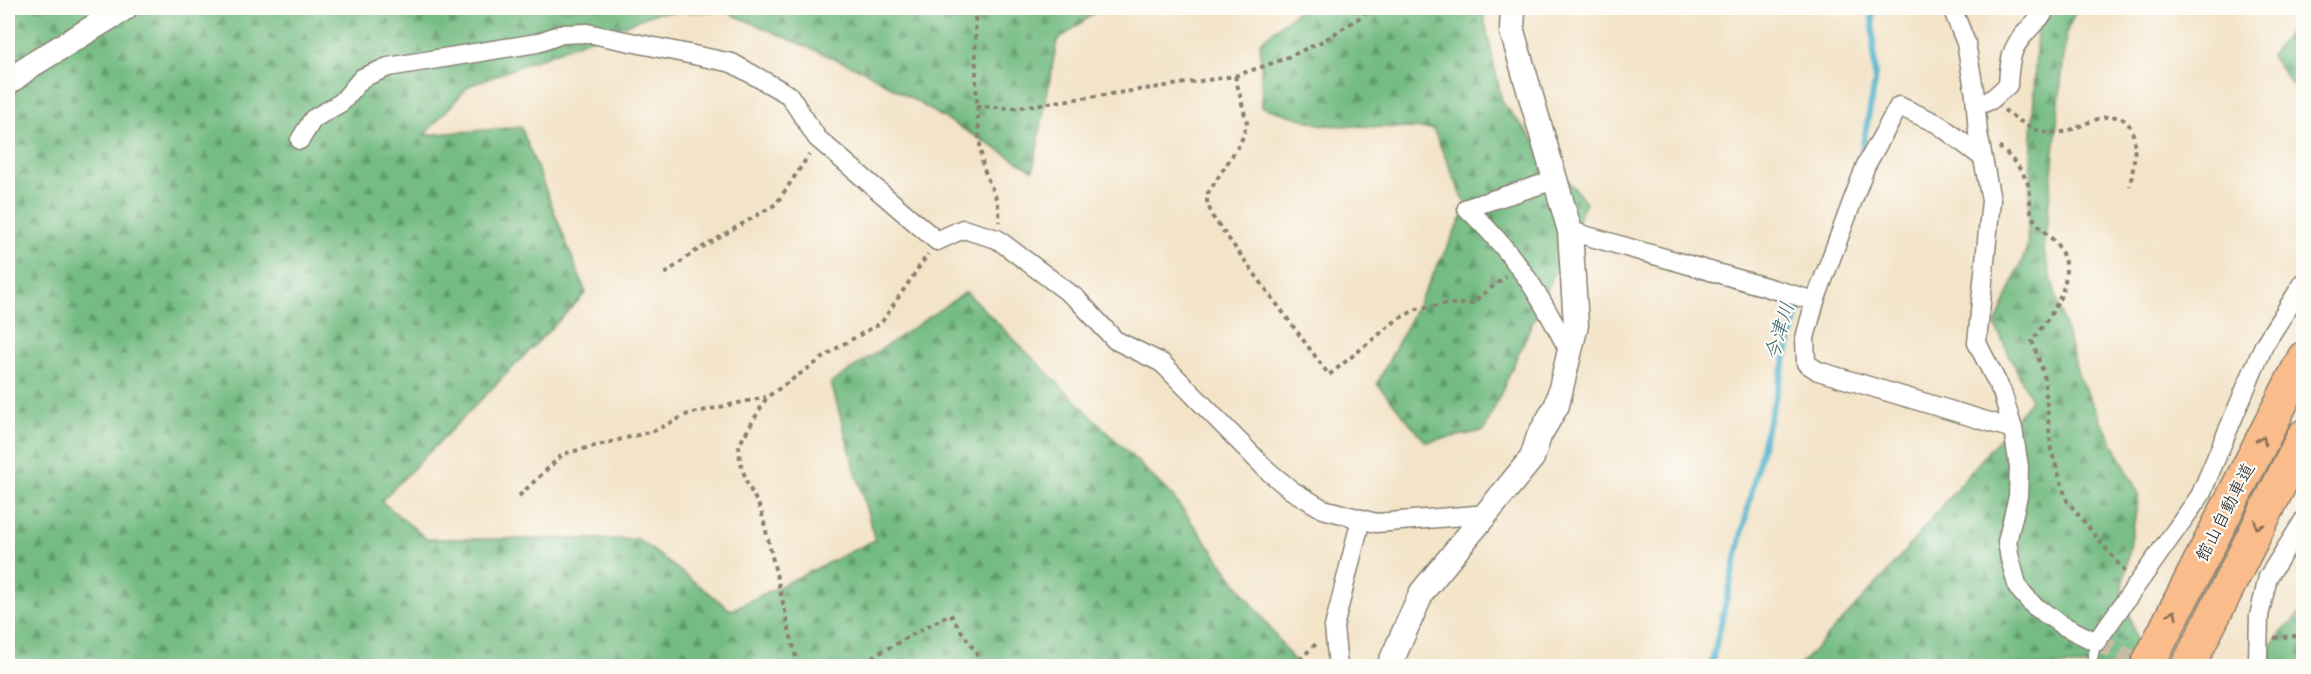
<svg xmlns="http://www.w3.org/2000/svg" width="2311" height="674" viewBox="0 0 2311 674" font-family="'Gochi Hand','Klee One',sans-serif">
<style>
.forest{fill:url(#forest-firs);stroke:#486c50;stroke-width:1.5}
.lines{fill:none;stroke-linecap:round;stroke-linejoin:round}
.stream{stroke:#4db2cc;stroke-width:6}
.minor-tunnel{stroke:#c8bba5;stroke-width:18;stroke-dasharray:18 9;stroke-linecap:butt}
.service-casing{stroke:#888072;stroke-width:12}
.minor-casing{stroke:#888072;stroke-width:21}
.tertiary-casing{stroke:#888072;stroke-width:27}
.motorway-casing{stroke:#888072;stroke-width:36}
.path{stroke:#888072;stroke-width:4;stroke-dasharray:4.5 4.5;stroke-linecap:butt}
.service{stroke:#fff;stroke-width:9}
.minor{stroke:#fff;stroke-width:18}
.tertiary{stroke:#fff;stroke-width:24}
.motorway{stroke:#f9bc8a;stroke-width:33}
.oneway{stroke:#8a6c53}
.labels{text-anchor:middle;stroke-width:4.5;stroke-linejoin:round;paint-order:stroke}
.street-label{font-size:18px;fill:#1c1c1c;stroke:#fdfcf7}
.water-label{font-size:20px;font-style:italic;fill:#32606b;stroke:#fdfcf7}
</style>
<defs>
<pattern id="forest-firs" width="22" height="20" patternUnits="userSpaceOnUse" patternTransform="scale(1.5)"><rect width="22" height="20" fill="#74bc83"/><path d="M5 1l3.5 6h-7zM16 11l3.5 6h-7z" fill="#5e986a"/></pattern>
</defs>
<rect width="100%" height="100%" fill="#fdfcf7"/>
<filter id="ink" filterUnits="userSpaceOnUse"><feTurbulence type="fractalNoise" baseFrequency=".0167" numOctaves="2"/><feDisplacementMap in="SourceGraphic" scale="12" xChannelSelector="R" yChannelSelector="G"/><feConvolveMatrix kernelMatrix="1 2 1 2 8 2 1 2 1" color-interpolation-filters="sRGB"/></filter>
<filter id="wash" filterUnits="userSpaceOnUse"><feTurbulence type="fractalNoise" baseFrequency=".008" numOctaves="4" result="noise"/><feDisplacementMap in="SourceGraphic" scale="24" xChannelSelector="R" yChannelSelector="G"/><feGaussianBlur stdDeviation="1.35" result="paint"/><feColorMatrix in="noise" values="0 0 0 0 0 0 0 0 0 0 0 0 0 0 0 0 0 1.4 0 .05"/><feComposite in="paint" operator="in"/></filter>
<g filter="url(#wash)">
<rect width="100%" height="100%" fill="#f3e3c7"/>
<g class="forest">
<polygon points="8,8 1101,8 1057,41 1033,170 866,72 724,11 656,13 469,86 424,135 521,127 586,293 381,501 427,539 638,539 731,610 875,540 831,383 966,292 1173,497 1298,666 8,666"/>
<polygon points="1301,8 1482,8 1502,102 1586,202 1484,431 1426,442 1377,384 1467,208 1433,129 1323,125 1262,107 1260,42"/>
<polygon points="2033,8 2077,8 2066,34 2044,252 2079,378 2139,494 2122,593 2145,666 1799,666 1883,577 2031,400 1995,325 2027,249 2037,28"/>
<polygon points="2303,13 2304,98 2302,98 2271,56"/>
<polygon points="2303,610 2303,666 2251,666"/>
</g>
<g class="lines">
<g class="stream">
<polyline points="1859,164 1875,83 1872,8"/>
<polyline points="1711,666 1764,439 1797,316 1805,301"/>
</g>
</g>
</g>
<g filter="url(#ink)">
<g class="lines">
<polyline class="minor-tunnel" points="2096,642 2148,666"/>
<g class="service-casing">
<polyline id="service" points="2091,666 2096,642"/>
</g>
<g class="minor-casing">
<g id="minor">
<polyline points="1952,8 1966,43 1975,95 1978,133 1991,200 1977,343 2002,392 2013,429 2019,467 2018,496 2007,542 2010,559 2018,588 2033,605 2062,625 2096,642 2200,496 2264,345 2304,282"/>
<path d="M1976,106l15,-6 17,-15c2,-41 8,-42 35,-71"/>
<polyline points="300,140 313,119 342,102 362,78 388,67 537,43 562,34 587,33 732,63 789,95 817,138 937,241 963,229 997,239 1077,299 1115,340 1162,363 1267,470 1291,490 1323,509 1376,523 1488,514"/>
<polyline points="1982,157 1938,124 1899,106 1866,165 1815,301 1805,338 1806,363 1818,371 2013,429"/>
<path d="M1555,180l-88,28c50,49 71,83 103,145"/>
<polyline points="1570,231 1815,301"/>
<polyline points="1338,666 1334,627 1361,519"/>
<polyline points="2255,666 2258,659 2259,616 2268,577 2304,520"/>
</g>
</g>
<g class="tertiary-casing">
<g id="tertiary">
<polyline points="8,83 30,66 125,8"/>
<polyline points="1389,666 1422,592 1532,458 1539,436 1557,405 1576,325 1570,231 1512,31 1513,8"/>
</g>
</g>
<g class="motorway-casing">
<g id="motorway">
<polyline points="2147,666 2304,358"/>
<polyline points="2188,666 2304,436"/>
</g>
</g>
<g class="path">
<path d="M975,8c1,51 0,101 7,152 3,22 20,38 17,62"/>
<polyline points="1235,76 1247,123 1241,142 1208,193 1207,201 1212,216 1329,375 1398,319 1417,309 1444,304 1471,304 1506,276"/>
<polyline points="976,106 1014,108 1235,76 1284,59 1325,40 1362,16 1369,8"/>
<path d="M2004,110c14,10 35,26 54,23 16,-2 31,-13 48,-16 39,-6 28,47 24,69"/>
<path d="M1999,147c12,10 25,24 30,40 2,9 0,19 3,28 5,13 19,20 26,31 22,35 -7,68 -26,95l12,33 7,76 16,51 59,72"/>
<polyline points="665,274 691,254 776,204 809,155"/>
<polyline points="519,496 563,454 654,431 688,414 766,397"/>
<polyline points="2274,638 2304,635"/>
<polyline points="798,666 761,510 747,483 740,461 739,445 767,397 840,346 881,323 928,254"/>
<polyline points="856,666 950,614 985,666"/>
<polyline points="1293,666 1318,642"/>
</g>
<use href="#service" class="service"/>
<use href="#minor" class="minor"/>
<use href="#tertiary" class="tertiary"/>
<use href="#motorway" class="motorway"/>
</g>
<defs><path id="oneway-chevron" d="M-2-3.5L2.5 0L-2 3.5" fill="none" stroke-width="1.6" stroke-linecap="round" stroke-linejoin="round" transform="scale(1.5)"/></defs>
<g class="oneway">
<use href="#oneway-chevron" transform="translate(2262 440) rotate(-63)"/>
<use href="#oneway-chevron" transform="translate(2258 525) rotate(117)"/>
<use href="#oneway-chevron" transform="translate(2173 614) rotate(-63)"/>
</g>
</g>
<g class="labels">
<g class="street-label">
<text transform="translate(2225 512) rotate(-63)" y="6">館山自動車道</text>
</g>
<g class="water-label">
<text transform="translate(1779 331) rotate(-73)" y="7">今津川</text>
</g>
</g>
<rect width="2311" height="674" fill="none" stroke="#fdfcf7" stroke-width="30"/>
</svg>
